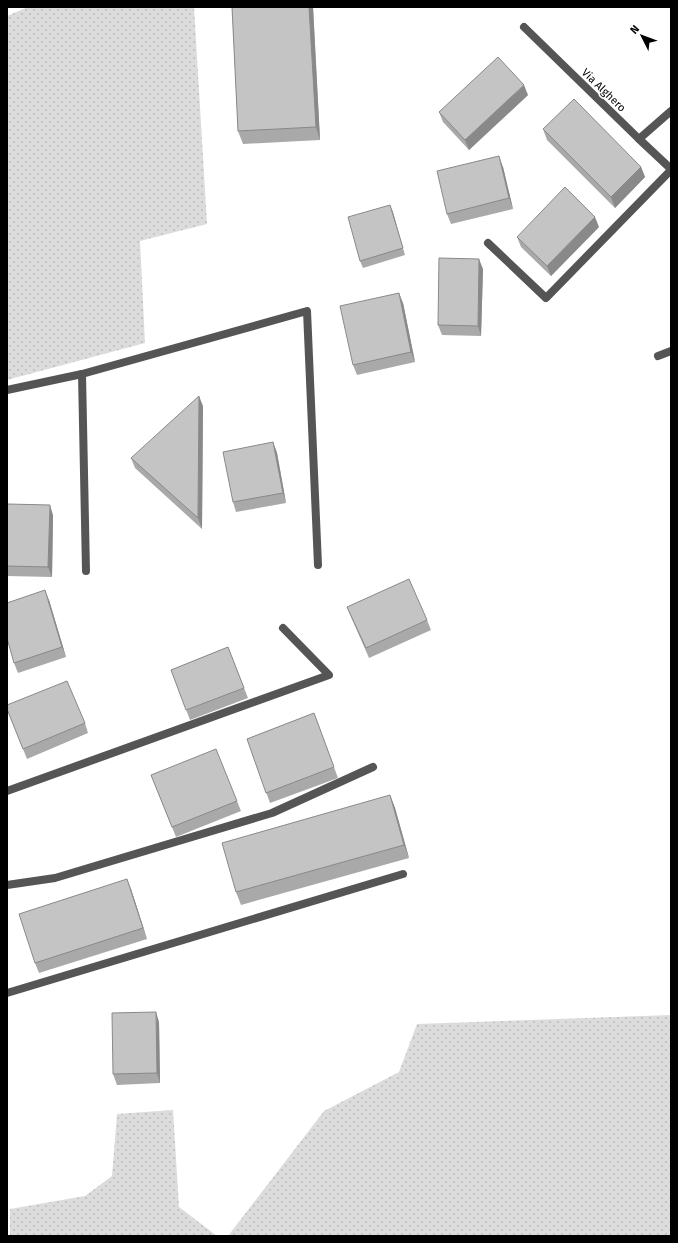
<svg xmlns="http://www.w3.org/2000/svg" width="678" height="1243" viewBox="0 0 678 1243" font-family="'Fira Sans',sans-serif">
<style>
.grass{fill:url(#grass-dots)}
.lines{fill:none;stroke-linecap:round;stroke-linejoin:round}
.lane{stroke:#555;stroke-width:8}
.street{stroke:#555;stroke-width:8}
.wall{fill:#a9a9a9}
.shaded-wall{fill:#898989}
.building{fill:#c4c4c4;stroke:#898989}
.labels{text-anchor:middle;stroke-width:3.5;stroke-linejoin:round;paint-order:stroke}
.street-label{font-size:11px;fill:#000;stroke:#fff}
</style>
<defs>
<pattern id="grass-dots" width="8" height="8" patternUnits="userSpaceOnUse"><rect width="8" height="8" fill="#dcdcdc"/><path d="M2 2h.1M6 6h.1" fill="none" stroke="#bbb" stroke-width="1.8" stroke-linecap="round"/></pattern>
</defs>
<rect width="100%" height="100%" fill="#fff"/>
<g class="grass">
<polygon points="28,7 194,7 207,224 140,241 145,343 7,380 7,16"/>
<polygon points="671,1015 671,1236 228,1236 324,1111 399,1072 417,1024"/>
<polygon points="173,1110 179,1207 217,1236 10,1236 10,1209 85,1196 112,1176 117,1114"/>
</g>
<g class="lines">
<g class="lane">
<polyline points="658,356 671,351"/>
<polyline points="7,791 329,675 283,628"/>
<polyline points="7,885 55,878 272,813 373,767"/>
</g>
<g class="street">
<polyline points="524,27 639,139 671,111"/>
<polyline points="639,139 671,169"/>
<polyline points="488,243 546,298 671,170"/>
<polyline points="82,374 86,571"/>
<polyline points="7,390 82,374 307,311 318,565"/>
<polyline points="7,993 403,874"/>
</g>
</g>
<g class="wall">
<polygon points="232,7 313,7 320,140 243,144 238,131"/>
<polygon points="528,95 469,150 443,122 439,112"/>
<polygon points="543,129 641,167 645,177 615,208 547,140"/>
<polygon points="503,167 513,209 451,224 447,214"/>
<polygon points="390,205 405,255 363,268 360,261"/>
<polygon points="599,227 551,276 521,247 517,237"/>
<polygon points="483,269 481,336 442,335 438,325"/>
<polygon points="403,303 415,362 357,375 353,365"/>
<polygon points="203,406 202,529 135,468 131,458"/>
<polygon points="273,442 277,453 286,503 236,512 233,502"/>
<polygon points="7,504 53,515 52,577 7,576"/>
<polygon points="49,600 66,657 18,673 14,663"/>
<polygon points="347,607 427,620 431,630 369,658 351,617"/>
<polygon points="228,647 248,698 190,720 171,670"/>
<polygon points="7,709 85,723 88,733 27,759"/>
<polygon points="314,713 338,778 270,803 247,739"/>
<polygon points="151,775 237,801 241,811 176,837"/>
<polygon points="390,795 395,808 409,858 241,905 236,892"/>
<polygon points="131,889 147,939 39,973 35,963"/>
<polygon points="159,1022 160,1083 117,1085 113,1074"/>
</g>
<g class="shaded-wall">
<polygon points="309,7 313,7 320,140 316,127"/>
<polygon points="524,85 528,95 469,150 465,140"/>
<polygon points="499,156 503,167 513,209 509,198"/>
<polygon points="641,167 645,177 615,208 611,197"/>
<polygon points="390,205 393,212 405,255 403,248"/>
<polygon points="595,217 599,227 551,276 547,266"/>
<polygon points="479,259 483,269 481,336 478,326"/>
<polygon points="399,293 403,303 415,362 411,352"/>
<polygon points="199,396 203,406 202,529 198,518"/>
<polygon points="273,442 277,453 286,503 283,493"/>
<polygon points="50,505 53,515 52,577 48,567"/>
<polygon points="45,590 49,600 66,657 62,647"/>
<polygon points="390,795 395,808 409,858 404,845"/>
<polygon points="127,879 131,889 147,939 143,928"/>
<polygon points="156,1012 159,1022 160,1083 157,1073"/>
</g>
<g class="building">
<polygon points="232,7 309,7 316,127 238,131"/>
<polygon points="498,57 524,85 465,140 439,112"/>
<polygon points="574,99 641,167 611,197 543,129"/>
<polygon points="499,156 509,198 447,214 437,171"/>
<polygon points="565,187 595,217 547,266 517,237"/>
<polygon points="390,205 403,248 360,261 348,217"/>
<polygon points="439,258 479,259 478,326 438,325"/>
<polygon points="399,293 411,352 353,365 340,306"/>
<polygon points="199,396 198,518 131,458"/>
<polygon points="273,442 283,493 233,502 223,452"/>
<polygon points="7,504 50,505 48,567 7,566"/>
<polygon points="409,579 427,620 366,648 347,607"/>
<polygon points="45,590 62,647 14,663 7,638 7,603"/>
<polygon points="228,647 244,688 186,710 171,670"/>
<polygon points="67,681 85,723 23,749 7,709 7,705"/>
<polygon points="314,713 334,767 266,793 247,739"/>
<polygon points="216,749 237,801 172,827 151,775"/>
<polygon points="390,795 404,845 236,892 222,843"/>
<polygon points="127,879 143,928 35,963 19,914"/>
<polygon points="156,1012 157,1073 113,1074 112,1013"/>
</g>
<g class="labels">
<g class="street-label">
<text transform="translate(604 90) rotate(44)" y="4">Via Alghero</text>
</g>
</g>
<rect width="678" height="1243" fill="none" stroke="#000000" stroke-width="16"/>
<g transform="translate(642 36) rotate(312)" stroke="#ffffff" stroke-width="3" paint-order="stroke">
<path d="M0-3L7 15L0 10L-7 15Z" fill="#000000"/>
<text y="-6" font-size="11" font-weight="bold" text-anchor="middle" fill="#000000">N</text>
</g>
</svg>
